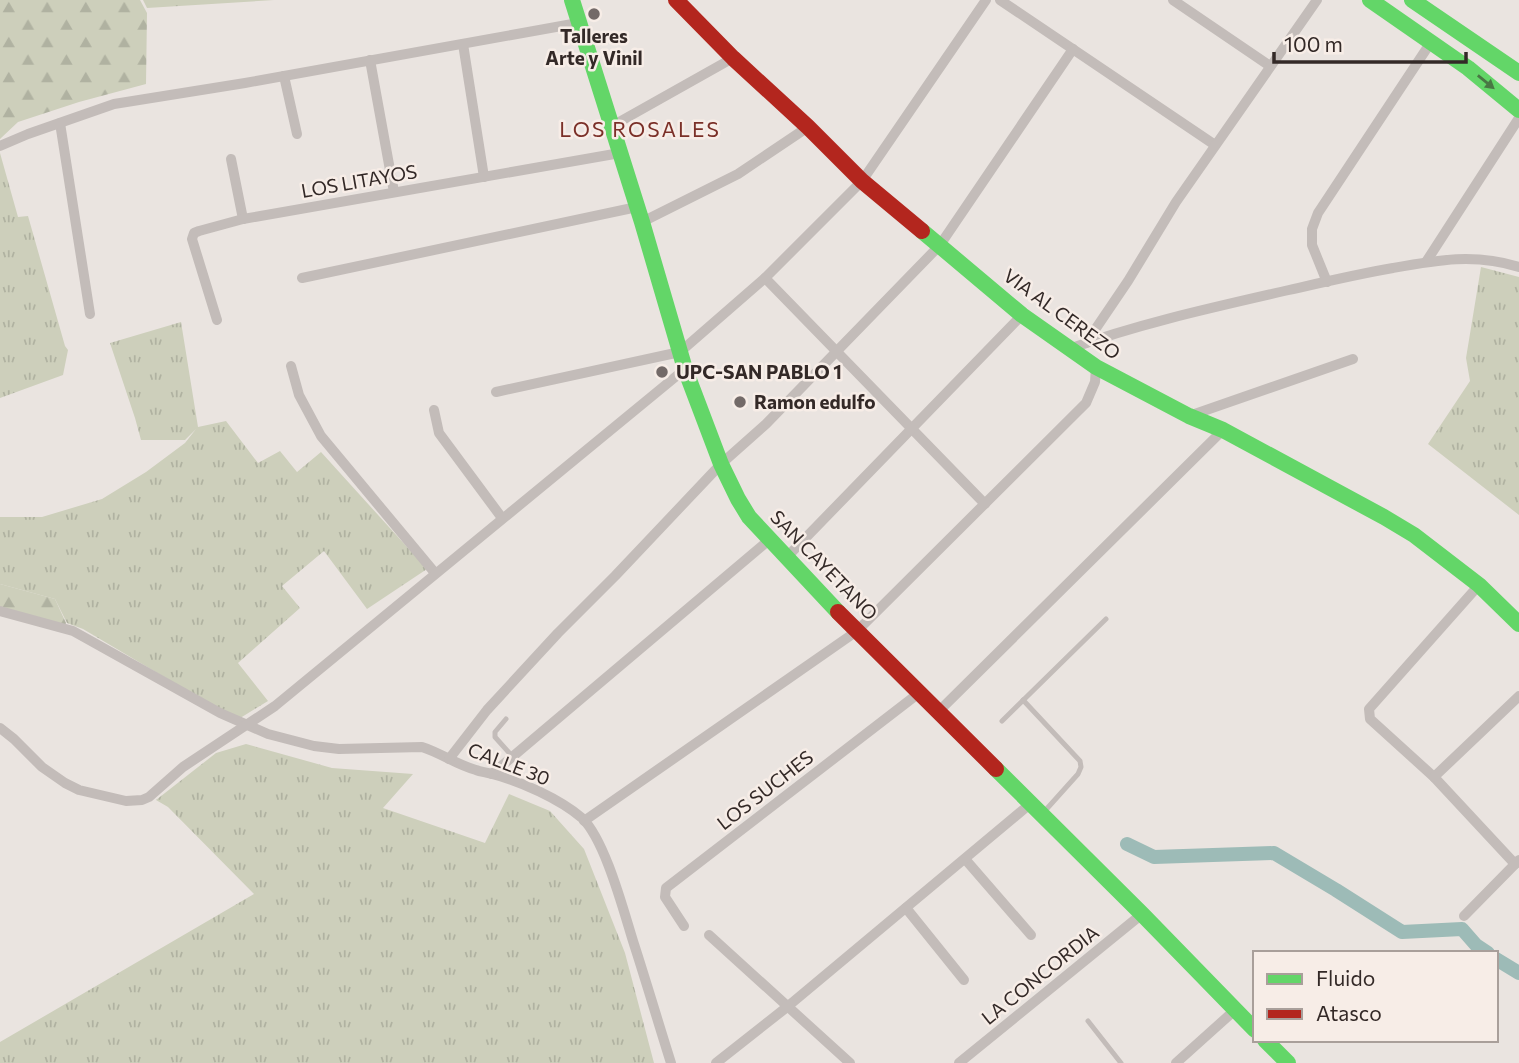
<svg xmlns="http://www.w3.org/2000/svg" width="1519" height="1063" viewBox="0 0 1519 1063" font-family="Commissioner,sans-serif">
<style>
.grass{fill:url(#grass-tufts)}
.forest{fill:url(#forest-firs)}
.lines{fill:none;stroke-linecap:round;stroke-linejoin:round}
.canal{stroke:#9dbbb7;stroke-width:14}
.lane{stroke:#c3bcb9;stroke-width:5}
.street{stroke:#c3bcb9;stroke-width:10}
.fast{stroke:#63d668;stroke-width:16}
.jam{stroke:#b3261e;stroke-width:16}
.oneway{fill:#497744}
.poi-dot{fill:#736a68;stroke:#f7ede7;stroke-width:2.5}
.labels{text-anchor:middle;stroke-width:5;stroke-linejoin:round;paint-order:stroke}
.poi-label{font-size:19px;font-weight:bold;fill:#332927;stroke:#f7ede7;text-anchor:start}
.street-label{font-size:19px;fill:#332927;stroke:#f7ede7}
.neighbourhood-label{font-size:21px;letter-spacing:2px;fill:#7b3028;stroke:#f7ede7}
</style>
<defs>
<pattern id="grass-tufts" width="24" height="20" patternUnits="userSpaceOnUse" patternTransform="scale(1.75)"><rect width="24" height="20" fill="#cdcfbb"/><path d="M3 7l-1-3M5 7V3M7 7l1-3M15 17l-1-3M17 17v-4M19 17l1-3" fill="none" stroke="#b0b2a1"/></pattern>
<pattern id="forest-firs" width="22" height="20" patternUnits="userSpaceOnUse" patternTransform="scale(1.75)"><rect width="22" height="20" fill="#cdcfbb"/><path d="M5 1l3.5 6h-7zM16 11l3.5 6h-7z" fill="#b0b2a1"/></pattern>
</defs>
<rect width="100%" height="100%" fill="#eae4e0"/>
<g class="grass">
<polygon points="143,0 274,0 147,8"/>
<polygon points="0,153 18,217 28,216 65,346 68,350 63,375 0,398"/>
<polygon points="1481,267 1519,277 1519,515 1428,444 1470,381 1466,358"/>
<polygon points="181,322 198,427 226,421 258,463 280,451 297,472 321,452 427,569 367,609 324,551 282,586 300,608 238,663 268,701 237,720 83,629 67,623 55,599 0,584 0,517 42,517 102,499 146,472 185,443 196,429 185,440 141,440 135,418 110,343"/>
<polygon points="246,744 332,768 413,774 383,808 485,843 509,794 550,811 584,849 625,953 654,1063 0,1063 0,1042 254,894 168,807 156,800 216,753"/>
</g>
<g class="forest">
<polygon points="0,0 140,0 147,13 146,84 79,102 18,122 0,139"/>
<polygon points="0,584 55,599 66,623 63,629 0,613"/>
</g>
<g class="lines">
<g class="canal">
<polyline points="1127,844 1154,857 1274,853 1336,890 1402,932 1462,929 1476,945 1488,953"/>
<polyline points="1496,959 1519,973"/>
</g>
<g class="lane">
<polyline points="1023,700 1080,761 1081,767 1078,774 1043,813"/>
<polyline points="506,719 495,732 495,737 512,756"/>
<polyline points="1002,721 1106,619"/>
<polyline points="1088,1021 1121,1063"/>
</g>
<g class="street">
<polyline points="1000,0 1215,145"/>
<polyline points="1173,0 1270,66"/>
<polyline points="463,44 484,177"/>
<polyline points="370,60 394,192"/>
<polyline points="284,76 297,134"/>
<polyline points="60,123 90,314"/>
<polyline points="612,126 733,58"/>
<polyline points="0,146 28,134 114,104 245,83 578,23"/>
<polyline points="231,159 243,219"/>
<polyline points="642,222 738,174 808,127"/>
<polyline points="1426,262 1519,118"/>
<polyline points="302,278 637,207"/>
<polyline points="765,278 985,504"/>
<polyline points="1327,282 1312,245 1312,229 1318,213 1431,42"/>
<polyline points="217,320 192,239 194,233 199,231 243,219 620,153"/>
<polyline points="1086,343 1128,281 1176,202 1317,0"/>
<path d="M1069,349c72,-26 146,-42 220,-59 35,-8 69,-16 104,-22 44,-8 82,-15 126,-1"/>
<polyline points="291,366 299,395 321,436 435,573"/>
<polyline points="496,392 680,352 765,278 862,181 986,0"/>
<polyline points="434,410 439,433 502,518"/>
<polyline points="1189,416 1353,359"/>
<polyline points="786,558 1022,315"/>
<polyline points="1479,585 1369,709 1370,719 1434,777 1515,864"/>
<path d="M0,611l73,20 147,82 48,21 46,12 25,3 83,-2c19,6 35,18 54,23 5,2 10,2 16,4 28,7 68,25 90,44 23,22 41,91 51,123 13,40 25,81 38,122"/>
<polyline points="938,712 1223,430"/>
<polyline points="0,728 14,739 42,767 65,783 79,790 126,801 142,800 149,797 183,767 275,706 685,369"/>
<polyline points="449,759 487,710 558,633 615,576 721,464 766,424 940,245 1073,49"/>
<polyline points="492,774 769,540"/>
<polyline points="1434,777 1519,696"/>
<polyline points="584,821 857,631 1086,403 1095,382 1096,367"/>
<polyline points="965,859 1031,935"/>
<polyline points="906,908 964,980"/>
<polyline points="1464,916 1519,860"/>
<polyline points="684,926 665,897 666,888 919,693"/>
<polyline points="709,935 850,1063"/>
<polyline points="716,1063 787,1007 1030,804"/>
<polyline points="959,1063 1142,914"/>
<polyline points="1176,1063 1235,1010"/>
</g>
<g class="fast">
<polyline points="572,0 642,222 685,369 721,464 738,499 749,517 838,612"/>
<polyline points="1370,0 1468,68 1519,110"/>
<polyline points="1412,0 1519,73"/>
<polyline points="922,231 1022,315 1096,367 1189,416 1223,430 1384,517 1414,535 1479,585 1519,624"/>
<polyline points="996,769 1142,914 1255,1030"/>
<polyline points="1265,1040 1288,1063"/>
</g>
<g class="jam">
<polyline points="676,0 733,58 808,127 862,181 922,231"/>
<polyline points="838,612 996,769"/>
</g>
</g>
<defs><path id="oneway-solid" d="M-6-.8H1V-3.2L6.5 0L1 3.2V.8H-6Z" transform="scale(1.75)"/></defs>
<use class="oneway" href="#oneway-solid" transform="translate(1486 82) rotate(39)"/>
<g class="poi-dot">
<circle cx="594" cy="14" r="7"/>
<circle cx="662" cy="372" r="7"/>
<circle cx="740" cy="402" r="7"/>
</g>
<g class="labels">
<g class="poi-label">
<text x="594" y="43" text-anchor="middle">Talleres<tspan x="594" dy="22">Arte y Vinil</tspan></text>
<text x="676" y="379">UPC-SAN PABLO 1</text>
<text x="754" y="409">Ramon edulfo</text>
</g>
<g class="street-label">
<text transform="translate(359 181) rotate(-10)" y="7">LOS LITAYOS</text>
<text transform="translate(1062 314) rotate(36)" y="7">VIA AL CEREZO</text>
<text transform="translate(824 565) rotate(46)" y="7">SAN CAYETANO</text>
<text transform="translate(509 764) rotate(21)" y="7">CALLE 30</text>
<text transform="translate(765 790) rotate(-38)" y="7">LOS SUCHES</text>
<text transform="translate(1040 975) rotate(-39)" y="7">LA CONCORDIA</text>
</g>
<g class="neighbourhood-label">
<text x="640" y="137">LOS ROSALES</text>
</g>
</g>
<rect x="1253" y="951" width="245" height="91" fill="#f7ede7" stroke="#a99f9a" stroke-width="2"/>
<rect x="1267" y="974" width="35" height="10" fill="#63d668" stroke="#a99f9a" stroke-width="2"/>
<text x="1316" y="986" font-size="21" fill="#332927">Fluido</text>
<rect x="1267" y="1009" width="35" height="10" fill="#b3261e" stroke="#a99f9a" stroke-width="2"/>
<text x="1316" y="1021" font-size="21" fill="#332927">Atasco</text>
<path d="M1274 52v10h192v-10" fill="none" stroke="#332927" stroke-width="3.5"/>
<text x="1284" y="52" font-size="21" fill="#332927" stroke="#f7ede7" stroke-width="5" paint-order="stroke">100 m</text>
</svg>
